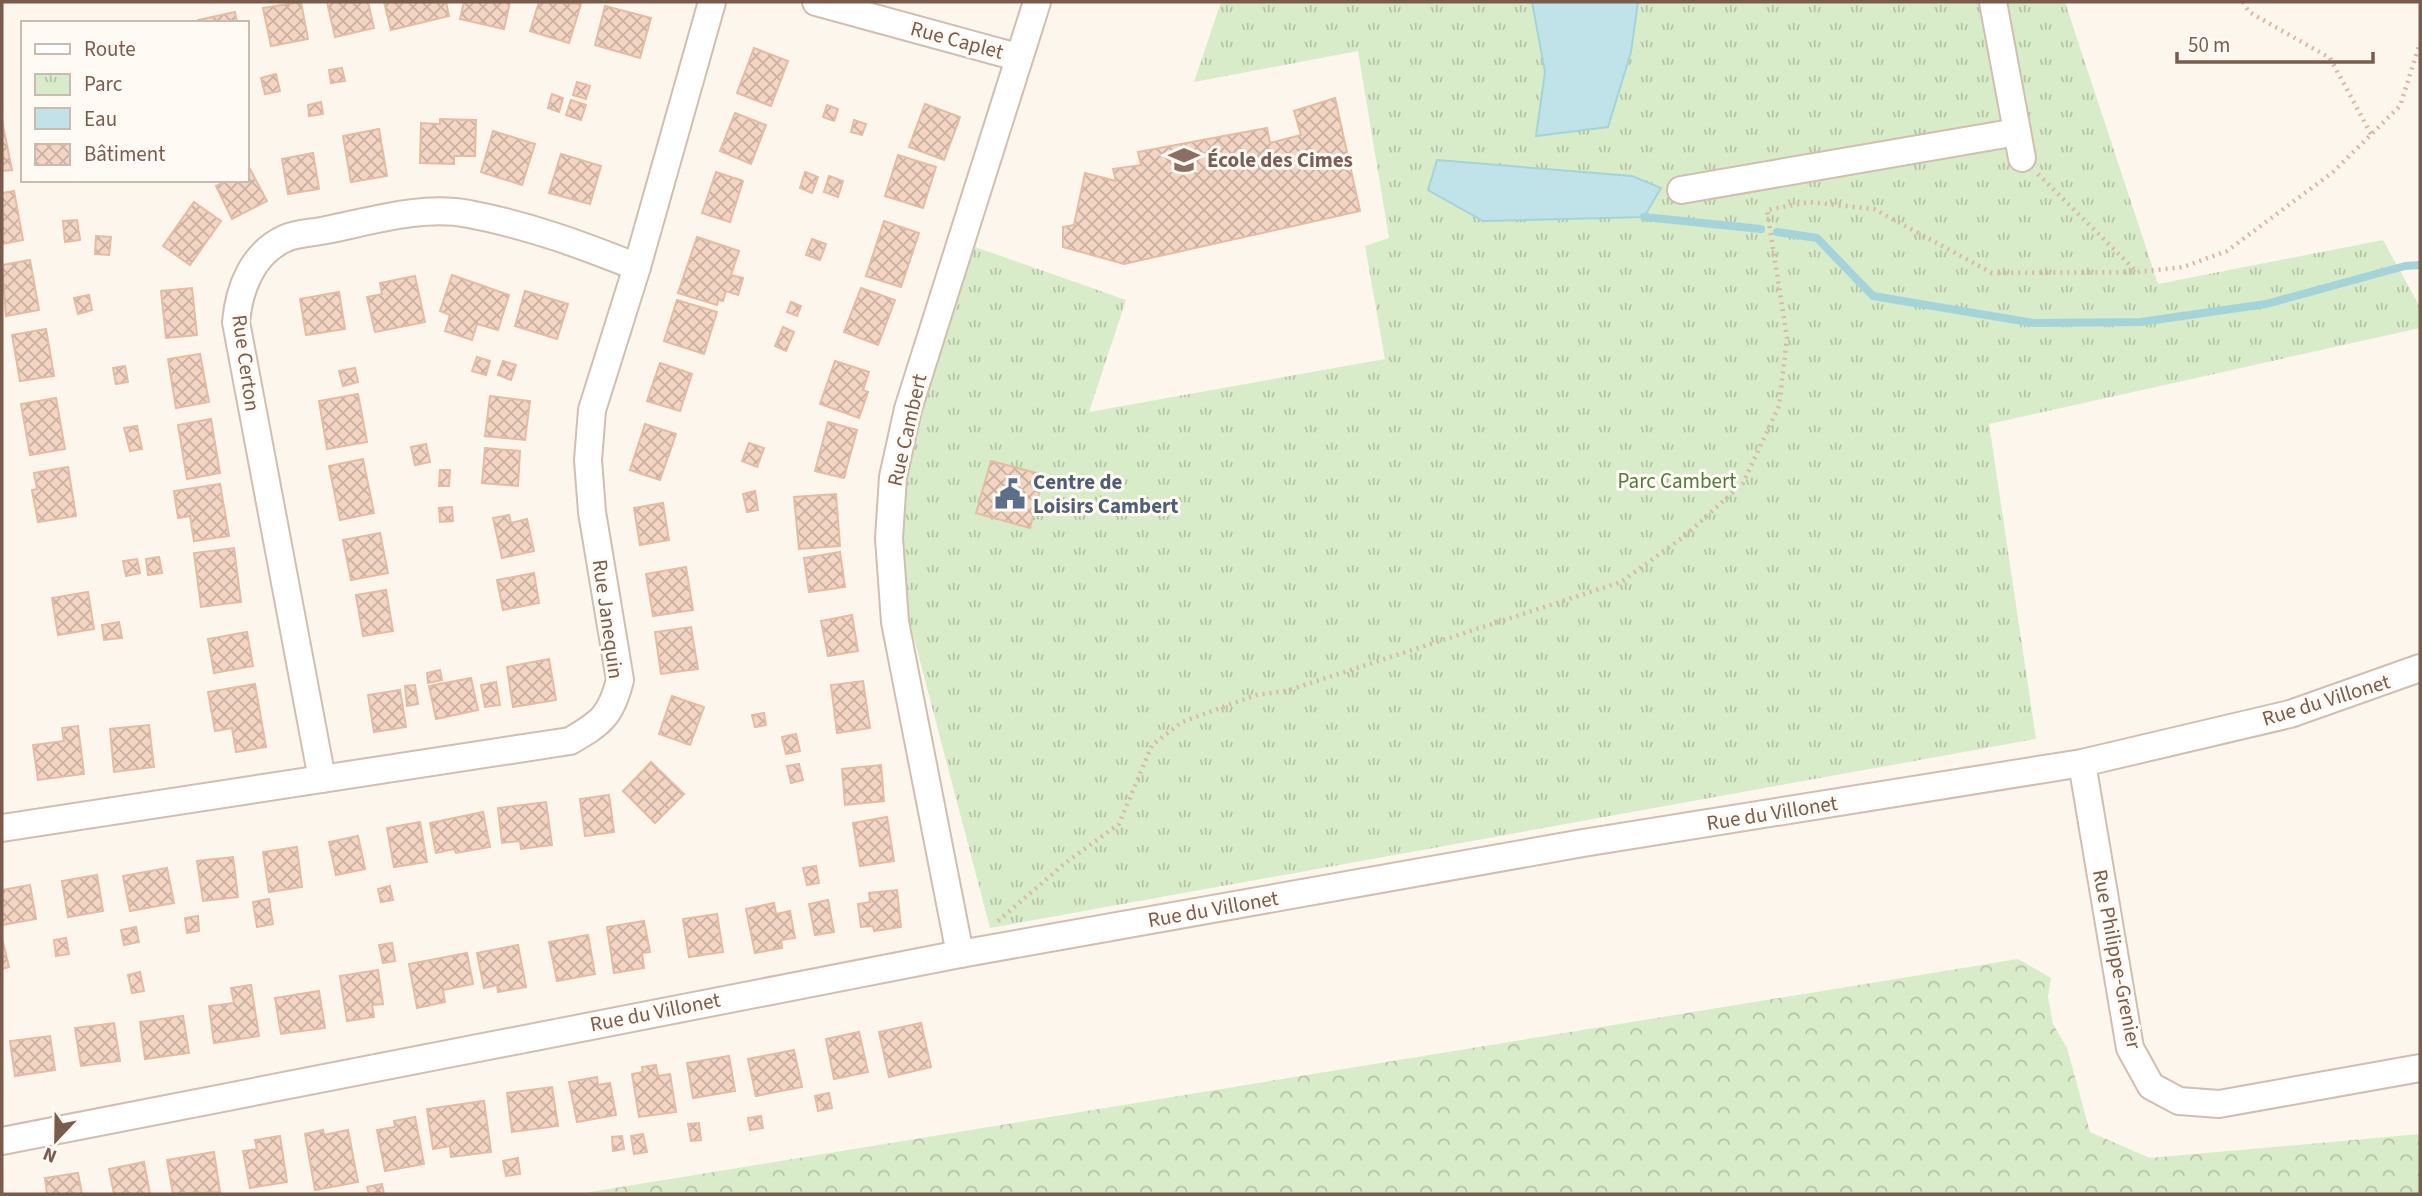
<svg xmlns="http://www.w3.org/2000/svg" width="2422" height="1196" viewBox="0 0 2422 1196" font-family="'Source Sans 3',sans-serif">
<style>
.forest{fill:url(#forest-crowns)}
.park{fill:url(#park-tufts)}
.water{fill:#bfe3e8;stroke:#a5d3da;stroke-width:2}
.lines{fill:none;stroke-linecap:round;stroke-linejoin:round}
.stream{stroke:#a5d3da;stroke-width:8}
.building{fill:url(#building-cross-hatch);stroke:#e6bba3;stroke-width:2}
.minor-casing{stroke:#d1beb0;stroke-width:30}
.path{stroke:#d9b8a5;stroke-width:4.5;stroke-dasharray:2 5;stroke-linecap:butt}
.minor{stroke:#fff;stroke-width:26}
.labels{text-anchor:middle;stroke-width:6;stroke-linejoin:round;paint-order:stroke}
.street-label{font-size:21px;fill:#7a5c4d;stroke:#fffaf3}
.education-label{font-size:21px;font-weight:bold;fill:#785e54;stroke:#fffaf3;text-anchor:start}
.park-label{font-size:21px;fill:#537a41;stroke:#fffaf3}
.service-label{font-size:21px;font-weight:bold;fill:#4e5e75;stroke:#fffaf3;text-anchor:start}
</style>
<defs>
<pattern id="forest-crowns" width="20" height="18" patternUnits="userSpaceOnUse" patternTransform="scale(1.75)"><rect width="20" height="18" fill="#d8ecc9"/><path d="M2 6a3 3 0 1 1 6 0M12 15a3 3 0 1 1 6 0" fill="none" stroke="#b4c2a5"/></pattern>
<pattern id="park-tufts" width="24" height="20" patternUnits="userSpaceOnUse" patternTransform="scale(1.75)"><rect width="24" height="20" fill="#d8ecc9"/><path d="M3 7l-1-3M5 7V3M7 7l1-3M15 17l-1-3M17 17v-4M19 17l1-3" fill="none" stroke="#b4c2a5"/></pattern>
<pattern id="building-cross-hatch" width="8" height="8" patternUnits="userSpaceOnUse" patternTransform="scale(1.75)"><rect width="8" height="8" fill="#f3d5c3"/><path d="M0 0l8 8M0 8l8-8" fill="none" stroke="#cab0a1"/></pattern>
</defs>
<rect width="100%" height="100%" fill="#fdf6ec"/>
<polygon class="forest" points="2018,959 2051,978 2048,997 2053,1024 2067,1048 2090,1132 2150,1158 2420,1134 2420,1194 578,1194"/>
<polygon class="park" points="1221,2 2065,2 2158,284 2383,240 2420,307 2420,328 1989,424 2036,739 990,928 899,581 896,491 964,243 1126,300 1089,412 1385,359 1365,246 1389,238 1358,51 1194,82"/>
<g class="water">
<polygon points="1532,2 1638,2 1631,52 1608,127 1536,136 1545,72"/>
<polygon points="1437,160 1632,176 1661,188 1644,217 1483,221 1428,190"/>
</g>
<g class="lines">
<g class="stream">
<polyline points="1644,217 1761,229"/>
<polyline points="1777,232 1817,238 1873,296 2034,323 2141,322 2266,304 2405,266 2420,265"/>
</g>
</g>
<g class="building">
<polygon points="301,2 308,39 271,46 263,8"/>
<polygon points="327,2 368,2 374,28 335,37"/>
<polygon points="384,2 446,2 449,16 391,30"/>
<polygon points="464,2 510,2 504,29 460,19"/>
<polygon points="539,2 581,4 569,43 530,31"/>
<polygon points="605,6 651,18 640,58 595,45"/>
<polygon points="235,12 237,23 198,23 198,20"/>
<polygon points="754,48 788,61 771,106 737,93"/>
<polygon points="342,68 345,81 331,83 329,70"/>
<polygon points="276,74 280,91 265,94 261,78"/>
<polygon points="577,82 590,86 586,99 573,95"/>
<polygon points="552,94 563,98 559,112 548,108"/>
<polygon points="1335,98 1360,211 1124,264 1063,247 1063,227 1074,225 1085,173 1116,181 1113,169 1141,165 1138,152 1267,128 1270,143 1301,135 1294,111"/>
<polygon points="571,100 586,105 581,120 566,115"/>
<polygon points="321,102 323,114 309,116 308,105"/>
<polygon points="925,104 960,117 944,160 909,147"/>
<polygon points="827,105 838,109 834,121 823,117"/>
<polygon points="735,113 766,125 751,164 720,151"/>
<polygon points="440,119 476,120 475,156 454,156 454,164 420,163 421,123 440,124"/>
<polygon points="854,120 866,124 862,135 851,132"/>
<polygon points="2,121 12,170 2,171"/>
<polygon points="379,129 387,176 351,182 343,136"/>
<polygon points="493,131 535,144 522,185 481,172"/>
<polygon points="313,153 319,189 288,194 282,159"/>
<polygon points="561,154 601,166 590,204 549,193"/>
<polygon points="898,155 936,167 923,208 885,196"/>
<polygon points="250,169 267,201 232,219 216,186 228,180 247,180 247,171"/>
<polygon points="716,172 743,181 730,222 702,213"/>
<polygon points="805,172 818,177 812,193 800,188"/>
<polygon points="829,176 843,181 838,197 824,192"/>
<polygon points="14,191 23,240 2,244 2,193"/>
<polygon points="194,202 221,221 190,265 163,246"/>
<polygon points="77,220 80,240 65,242 63,221"/>
<polygon points="884,221 919,233 901,287 866,276"/>
<polygon points="96,236 111,237 109,255 95,254"/>
<polygon points="697,237 739,251 731,275 743,278 738,295 726,291 723,301 718,300 717,305 678,293"/>
<polygon points="812,239 826,244 820,260 806,255"/>
<polygon points="30,260 39,310 6,316 2,265"/>
<polygon points="452,275 509,295 498,330 477,324 472,340 445,331 450,315 440,311"/>
<polygon points="415,276 425,322 375,332 367,297 382,294 380,283"/>
<polygon points="192,288 197,335 166,338 161,291"/>
<polygon points="861,288 895,300 878,345 844,332"/>
<polygon points="525,291 568,304 557,339 515,326"/>
<polygon points="339,292 345,329 306,335 300,299"/>
<polygon points="89,295 92,310 78,314 74,298"/>
<polygon points="677,300 717,312 704,354 664,341"/>
<polygon points="791,302 801,306 797,316 787,312"/>
<polygon points="783,327 794,332 786,351 775,346"/>
<polygon points="46,329 54,376 20,381 12,335"/>
<polygon points="200,354 209,402 176,408 168,359"/>
<polygon points="477,357 490,361 486,375 472,371"/>
<polygon points="503,361 516,365 511,380 498,375"/>
<polygon points="835,361 869,372 863,390 868,392 859,418 820,404"/>
<polygon points="660,363 692,374 680,411 647,401"/>
<polygon points="125,366 128,382 116,384 113,368"/>
<polygon points="355,368 358,382 343,386 339,371"/>
<polygon points="358,394 367,442 327,449 319,401"/>
<polygon points="490,396 530,401 525,440 485,436"/>
<polygon points="56,398 65,449 30,455 21,404"/>
<polygon points="211,419 220,473 187,479 178,425"/>
<polygon points="828,422 857,430 844,478 815,471"/>
<polygon points="645,424 676,434 660,480 630,470"/>
<polygon points="137,426 142,449 130,451 124,428"/>
<polygon points="749,443 764,448 757,467 742,461"/>
<polygon points="426,444 430,462 415,465 411,447"/>
<polygon points="485,448 520,451 518,486 482,483"/>
<polygon points="363,459 374,513 340,520 329,466"/>
<polygon points="991,461 1044,475 1030,528 976,513"/>
<polygon points="68,467 76,516 38,522 32,490 37,489 34,473"/>
<polygon points="440,470 450,470 449,486 439,486"/>
<polygon points="220,484 229,536 194,541 190,516 178,518 174,491"/>
<polygon points="755,491 758,510 747,512 743,494"/>
<polygon points="836,494 840,546 799,549 794,497"/>
<polygon points="663,503 669,540 640,545 634,508"/>
<polygon points="452,507 453,521 440,522 439,508"/>
<polygon points="509,515 511,523 527,519 534,551 502,558 493,518"/>
<polygon points="380,533 388,573 351,580 343,540"/>
<polygon points="234,548 241,602 201,607 194,553"/>
<polygon points="840,552 845,587 809,592 804,558"/>
<polygon points="159,557 162,573 148,575 146,559"/>
<polygon points="137,559 140,573 126,576 123,561"/>
<polygon points="686,567 693,610 653,616 646,574"/>
<polygon points="534,573 539,603 503,610 497,580"/>
<polygon points="386,590 393,631 363,636 356,595"/>
<polygon points="88,592 94,629 58,635 52,598"/>
<polygon points="852,615 858,651 828,656 821,621"/>
<polygon points="119,622 122,638 104,640 102,625"/>
<polygon points="691,627 698,669 661,674 655,632"/>
<polygon points="247,632 253,666 214,673 208,639"/>
<polygon points="549,659 556,700 513,707 507,667"/>
<polygon points="440,670 442,680 428,683 427,673"/>
<polygon points="471,678 478,710 436,719 429,686"/>
<polygon points="863,681 870,728 837,733 831,685"/>
<polygon points="496,682 500,705 485,707 481,685"/>
<polygon points="255,684 266,747 236,752 232,728 215,731 208,692"/>
<polygon points="415,685 418,704 407,706 405,686"/>
<polygon points="400,690 406,727 374,732 368,695"/>
<polygon points="672,696 704,707 690,745 659,734"/>
<polygon points="764,713 766,725 755,727 752,715"/>
<polygon points="149,725 154,767 114,772 110,729"/>
<polygon points="78,726 84,774 38,780 33,745 64,741 62,728"/>
<polygon points="796,734 800,751 786,754 782,737"/>
<polygon points="651,762 684,794 655,823 623,791"/>
<polygon points="799,764 803,780 791,783 787,766"/>
<polygon points="881,765 884,801 845,805 842,769"/>
<polygon points="609,795 614,832 585,836 580,799"/>
<polygon points="546,802 552,845 521,849 520,841 502,843 498,808"/>
<polygon points="483,812 490,847 456,853 454,849 436,853 430,823"/>
<polygon points="887,817 894,861 860,866 853,823"/>
<polygon points="420,822 427,862 394,867 387,828"/>
<polygon points="358,836 365,869 336,875 329,842"/>
<polygon points="297,847 302,887 269,892 263,852"/>
<polygon points="233,857 238,897 203,901 197,861"/>
<polygon points="816,866 819,883 807,885 803,868"/>
<polygon points="167,868 174,903 130,911 123,876"/>
<polygon points="97,875 103,911 68,917 62,881"/>
<polygon points="30,885 36,919 2,925 2,890"/>
<polygon points="390,886 393,900 381,902 378,889"/>
<polygon points="897,890 901,927 874,931 873,926 861,927 858,904 870,902 869,893"/>
<polygon points="269,899 273,924 257,927 253,902"/>
<polygon points="828,900 834,932 815,935 809,904"/>
<polygon points="774,903 776,914 790,911 795,938 781,940 782,948 755,953 746,909"/>
<polygon points="717,914 723,952 689,957 683,919"/>
<polygon points="198,916 199,931 187,933 185,918"/>
<polygon points="644,921 650,952 642,953 644,968 614,973 607,927"/>
<polygon points="136,927 139,942 124,945 121,930"/>
<polygon points="588,935 595,974 557,981 549,942"/>
<polygon points="2,938 9,967 2,969"/>
<polygon points="66,938 69,954 56,956 54,940"/>
<polygon points="392,943 395,961 383,963 379,945"/>
<polygon points="518,945 526,987 498,992 497,985 484,988 477,953"/>
<polygon points="467,953 473,984 443,990 445,1002 417,1008 409,964"/>
<polygon points="378,970 383,1004 372,1005 374,1017 347,1021 340,976"/>
<polygon points="140,972 144,991 132,993 128,975"/>
<polygon points="251,985 259,1036 214,1043 209,1006 234,1003 231,988"/>
<polygon points="319,991 325,1028 281,1034 275,998"/>
<polygon points="183,1016 189,1053 145,1059 140,1022"/>
<polygon points="114,1023 120,1061 81,1066 75,1028"/>
<polygon points="921,1023 931,1067 889,1077 879,1032"/>
<polygon points="859,1032 868,1072 834,1079 826,1039"/>
<polygon points="50,1036 55,1070 15,1076 10,1041"/>
<polygon points="794,1050 802,1087 756,1096 748,1059"/>
<polygon points="729,1056 735,1091 693,1098 687,1063"/>
<polygon points="656,1065 658,1076 670,1074 676,1112 639,1117 632,1074 643,1072 642,1067"/>
<polygon points="597,1077 598,1085 610,1083 616,1115 577,1122 569,1082"/>
<polygon points="552,1087 558,1126 512,1132 507,1093"/>
<polygon points="829,1093 832,1108 818,1111 815,1096"/>
<polygon points="484,1101 491,1152 451,1157 450,1146 433,1149 427,1109"/>
<polygon points="761,1116 763,1128 750,1130 748,1118"/>
<polygon points="415,1117 424,1164 385,1171 377,1130 395,1127 394,1121"/>
<polygon points="699,1123 701,1140 691,1141 688,1124"/>
<polygon points="323,1130 324,1135 348,1130 358,1182 315,1190 305,1134"/>
<polygon points="643,1134 647,1152 634,1154 631,1136"/>
<polygon points="280,1136 287,1182 250,1188 243,1151 257,1149 255,1140"/>
<polygon points="622,1136 624,1149 613,1151 612,1137"/>
<polygon points="214,1152 220,1192 173,1194 167,1160"/>
<polygon points="518,1158 520,1174 506,1176 503,1161"/>
<polygon points="144,1162 150,1194 114,1194 109,1169"/>
<polygon points="78,1173 82,1194 47,1194 45,1178"/>
<polygon points="382,1184 384,1194 369,1194 367,1187"/>
</g>
<g class="lines">
<g class="minor-casing">
<g id="minor">
<polyline points="816,2 1017,57"/>
<polyline points="1993,2 2022,158"/>
<polyline points="1681,190 2017,132"/>
<polyline points="2082,763 2130,1048 2151,1086 2179,1101 2219,1104 2420,1068"/>
<path d="M322,779l-86,-457c3,-33 16,-68 48,-83 12,-6 30,-6 42,-9 46,-9 96,-25 143,-16 59,11 113,31 168,53"/>
<path d="M2,828l568,-87c31,-18 41,-25 50,-61l-28,-168 -4,-52 4,-50 45,-143 75,-265"/>
<polyline points="960,954 895,622 889,538 893,477 908,409 1037,2"/>
<polyline points="2,1141 960,954 1583,843 2082,763 2290,714 2420,668"/>
</g>
</g>
<g class="path">
<polyline points="2243,2 2249,12 2330,58 2371,134"/>
<polyline points="2038,174 2137,272 2183,267 2227,251 2333,172 2400,106 2420,43"/>
<polyline points="998,921 1064,864 1119,824 1152,745 1182,722 1256,695 1286,691 1621,582 1686,535 1743,483 1779,406 1787,338 1767,210 1809,202 1874,209 1992,273 2137,272"/>
</g>
<use href="#minor" class="minor"/>
</g>
<defs>
<g id="school-bare" transform="scale(2.415)"><path d="M0-5L7-2L0 1L-7-2ZM-4 1L0 2.5L4 1V4Q0 6-4 4Z" fill="#8d6e63" stroke="#fffaf3" stroke-width="2.5" paint-order="stroke"/></g>
<g id="civic-bare" transform="scale(2.415)"><path d="M-.6-6.5H3V-4.5H.6V-3L4-1V1h2V6H-6V1h2V-1L-.6-3ZM-1.2 2.5V6h2.4V2.5Z" fill="#5c6f8a" stroke="#fffaf3" stroke-width="2.5" paint-order="stroke"/></g>
</defs>
<g fill-rule="evenodd">
<use href="#school-bare" x="1184" y="160"/>
<use href="#civic-bare" x="1010" y="494"/>
</g>
<g class="labels">
<g class="street-label">
<text transform="translate(957 40) rotate(15)" y="7">Rue Caplet</text>
<text transform="translate(246 363) rotate(82)" y="7">Rue Certon</text>
<text transform="translate(907 430) rotate(-77)" y="7">Rue Cambert</text>
<text transform="translate(608 619) rotate(82)" y="7">Rue Janequin</text>
<text transform="translate(2326 700) rotate(-17)" y="7">Rue du Villonet</text>
<text transform="translate(1772 813) rotate(-9)" y="7">Rue du Villonet</text>
<text transform="translate(1213 909) rotate(-10)" y="7">Rue du Villonet</text>
<text transform="translate(2117 959) rotate(79)" y="7">Rue Philippe-Grenier</text>
<text transform="translate(655 1012) rotate(-11)" y="7">Rue du Villonet</text>
</g>
<g class="education-label">
<text x="1207" y="167">École des Cimes</text>
</g>
<g class="park-label">
<text x="1677" y="488">Parc Cambert</text>
</g>
<g class="service-label">
<text x="1033" y="489">Centre de<tspan x="1033" dy="24">Loisirs Cambert</tspan></text>
</g>
</g>
<rect width="2422" height="1196" fill="none" stroke="#7a5c4d" stroke-width="7"/>
<rect x="21" y="21" width="228" height="161" fill="#fffaf3" stroke="#cabbb1" stroke-width="2"/>
<rect x="35" y="44" width="35" height="10" fill="#ffffff" stroke="#cabbb1" stroke-width="2"/>
<text x="84" y="56" font-size="21" fill="#7a5c4d">Route</text>
<rect x="35" y="74" width="35" height="21" fill="url(#park-tufts)" stroke="#cabbb1" stroke-width="2"/>
<text x="84" y="91" font-size="21" fill="#7a5c4d">Parc</text>
<rect x="35" y="108" width="35" height="21" fill="#bfe3e8" stroke="#cabbb1" stroke-width="2"/>
<text x="84" y="126" font-size="21" fill="#7a5c4d">Eau</text>
<rect x="35" y="144" width="35" height="21" fill="url(#building-cross-hatch)" stroke="#cabbb1" stroke-width="2"/>
<text x="84" y="161" font-size="21" fill="#7a5c4d">Bâtiment</text>
<g transform="translate(56 1140) rotate(202)" stroke="#fffaf3" stroke-width="5" paint-order="stroke">
<path d="M0-5L12 26L0 18L-12 26Z" fill="#7a5c4d"/>
<text y="-10" font-size="19" font-weight="bold" text-anchor="middle" fill="#7a5c4d">N</text>
</g>
<path d="M2177 52v10h196v-10" fill="none" stroke="#7a5c4d" stroke-width="3.5"/>
<text x="2188" y="52" font-size="21" fill="#7a5c4d" stroke="#fffaf3" stroke-width="5" paint-order="stroke">50 m</text>
</svg>
